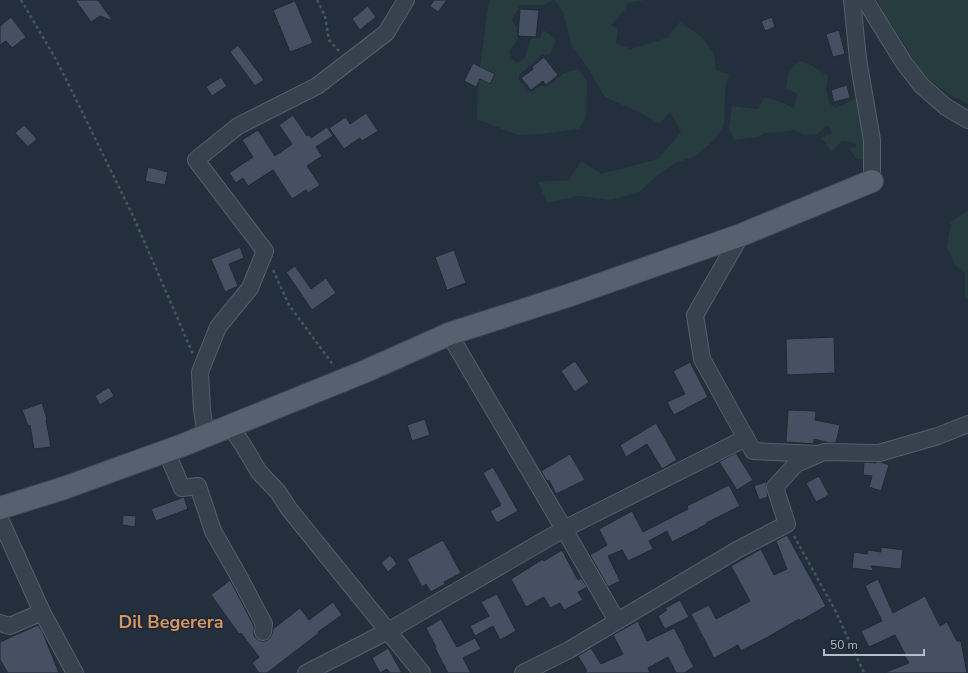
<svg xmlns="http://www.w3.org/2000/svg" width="968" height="673" viewBox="0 0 968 673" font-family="'Nunito Sans',sans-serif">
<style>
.green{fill:#263c3f}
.building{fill:#455162;stroke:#1f2835}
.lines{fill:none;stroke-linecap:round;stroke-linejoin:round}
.minor-casing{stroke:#565f6c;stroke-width:18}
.primary-casing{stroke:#414a57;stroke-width:24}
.path{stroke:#44595c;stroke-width:2.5;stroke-dasharray:3 3;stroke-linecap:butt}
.minor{stroke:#38414e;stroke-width:16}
.primary{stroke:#56606e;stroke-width:22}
.labels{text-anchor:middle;stroke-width:3;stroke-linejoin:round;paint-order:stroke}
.district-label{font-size:18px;font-weight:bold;fill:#d59563;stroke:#1d2633}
</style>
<rect width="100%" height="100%" fill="#242f3e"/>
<g class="green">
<polygon points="489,0 554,0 543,5 520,5 512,19 513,23 517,27 518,39 509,51 512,59 517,63 524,59 528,48 531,38 540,38 543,30 548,33 556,41 550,54 542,55 519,75 519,80 531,93 541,85 546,87 564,73 578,69 587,81 586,118 579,129 541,134 517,135 477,119 478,82"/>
<polygon points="554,0 645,0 628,3 625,9 611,25 618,29 616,44 631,49 667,38 680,22 699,35 707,44 714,54 716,70 729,74 725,90 724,125 715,139 696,156 676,163 659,174 639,192 611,200 579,196 547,203 538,182 569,180 581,161 601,174 658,159 681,132 670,112 660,124 637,111 618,103 604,96 588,68 571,44 563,12"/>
<polygon points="877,0 968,0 968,104 952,96 922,75 904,44 887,19"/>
<path d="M801,61l10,4 17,11 -2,13 3,14 6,5 22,-10 8,46 -2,16 -7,-1 -6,-11 7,-1 -2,-4 -13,-2 -11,11 -9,-14 10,-5 -4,-8 -11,9 -13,1 -10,-5 -15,2 -15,1 -6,4 -24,3 -5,-12 3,-22 26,3 7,-12 21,7 8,5 3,-15 -11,-6c3,-16 1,-18 15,-27z"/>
<polygon points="968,210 968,299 965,298 965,273 955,265 947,247 951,222"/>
</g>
<g class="building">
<polygon points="75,0 98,0 113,21 100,16 91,22"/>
<polygon points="434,0 447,0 438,12 430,6"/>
<polygon points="295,1 313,43 290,52 273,10"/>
<polygon points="368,6 376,17 360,30 352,19"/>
<polygon points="520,9 539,10 536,37 518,36"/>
<polygon points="11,17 26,37 12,48 6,41 0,45 0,26"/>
<polygon points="772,17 775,27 765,31 761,21"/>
<polygon points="839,30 845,54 833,57 826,34"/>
<polygon points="238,45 264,80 255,86 230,52"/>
<polygon points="544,57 558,75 546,85 543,81 531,90 521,78 533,69 532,67"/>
<polygon points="473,63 495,74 490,84 480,79 476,87 464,81"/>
<polygon points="221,77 227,86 212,96 206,87"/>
<polygon points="847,85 850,98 834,102 831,90"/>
<polygon points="366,113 378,131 362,141 360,138 344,149 329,128 346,117 350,124"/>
<polygon points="293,115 307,136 309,135 311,138 327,127 333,136 316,147 322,156 307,166 320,185 308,193 306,190 292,199 273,170 248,186 243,178 236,183 229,173 253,157 242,140 258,130 275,156 292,144 279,125"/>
<polygon points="24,125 37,139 28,147 15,133"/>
<polygon points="148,167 168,172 165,185 145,181"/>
<polygon points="240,247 244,258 229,264 238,286 225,292 211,259"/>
<polygon points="454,250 466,283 447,290 435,257"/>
<polygon points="295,266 311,289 326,278 336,293 312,310 286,272"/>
<polygon points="834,337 835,373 787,375 786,339"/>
<polygon points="575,361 589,382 575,392 561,371"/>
<polygon points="690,362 708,397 674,415 667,402 685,394 673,371"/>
<polygon points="109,387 114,396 100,405 95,396"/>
<polygon points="42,403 47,419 46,420 51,447 34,449 30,425 28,426 22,410"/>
<polygon points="788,410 816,411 815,420 840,425 836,443 829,443 814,439 814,444 786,442"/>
<polygon points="425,419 430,435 412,441 407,425"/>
<polygon points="656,423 677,460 662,469 647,444 626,457 620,445"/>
<polygon points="736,453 753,480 737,490 719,462"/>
<polygon points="570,454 585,480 556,494 549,480 547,481 541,471"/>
<polygon points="864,462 876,463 876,462 881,462 889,465 881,491 869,487 872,476 863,475"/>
<polygon points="493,467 518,511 497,523 490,511 501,505 483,473"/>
<polygon points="819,476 829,495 816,502 806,483"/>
<polygon points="768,481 766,485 768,497 759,500 754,486"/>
<polygon points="729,485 740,506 706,523 707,524 672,542 667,531 649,541 653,549 628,561 622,550 608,556 620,581 608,587 590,555 607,545 599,529 632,511 643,532 688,509 687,506"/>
<polygon points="184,497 188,509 156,521 151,509"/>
<polygon points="123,515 136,516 135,527 122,525"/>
<polygon points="787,535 826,606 800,621 799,619 768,637 741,651 738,645 714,658 691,614 709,605 716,619 750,601 731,566 761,549 774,575 787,569 776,541"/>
<polygon points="443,540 461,573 444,582 445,584 431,592 426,584 422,587 407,559"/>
<polygon points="881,547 903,550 901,569 871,566 874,571 852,568 854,552 867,554 868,550 881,552"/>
<polygon points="562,550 578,580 581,578 587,587 578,592 583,600 564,610 560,603 550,608 544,597 526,607 511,579 543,559 544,561"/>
<polygon points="390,555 397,564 388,572 381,563"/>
<polygon points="878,579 893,613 925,596 940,626 947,622 957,641 961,641 967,673 886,673 886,672 909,663 904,655 905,654 895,635 869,647 861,631 882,621 865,586"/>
<polygon points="230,580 254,626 254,636 257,639 261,641 266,641 270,638 272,634 273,629 300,608 309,620 333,602 342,615 318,632 319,633 267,673 259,673 252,663 259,657 241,633 239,634 211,595"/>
<polygon points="497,594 516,631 500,640 493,626 475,636 470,626 489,616 481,602"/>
<polygon points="680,600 689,617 665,629 658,616 667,610 665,608"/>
<polygon points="441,619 457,647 475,638 481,649 463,658 471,673 448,673 435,648 436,647 426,628"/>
<polygon points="638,621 647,641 674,628 685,648 684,648 694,667 684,673 676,673 668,657 648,668 650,673 584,673 587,671 578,656 591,648 601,664 623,654 613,635"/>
<polygon points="38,625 43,633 59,673 8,673 0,660 0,642"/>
<polygon points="388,648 402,673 390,673 387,669 380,673 372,658"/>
</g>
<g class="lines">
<g class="minor-casing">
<g id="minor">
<polyline points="852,0 858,59 872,140 872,181"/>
<polyline points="865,0 904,63 921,85 946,107 968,120"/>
<polyline points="741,235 695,315 702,359 753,451 816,454"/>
<polyline points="449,334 564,529 746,438"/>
<polyline points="230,426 243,445 259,472 278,492 289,509 340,572 422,673"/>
<polyline points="206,436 202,410 200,372 218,327 250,288 265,251 196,160 238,126 317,86 386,33 406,0"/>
<polyline points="166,451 182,488 198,486 213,531 237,573 264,624 263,632"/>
<polyline points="0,519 42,612 75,673"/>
<polyline points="0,623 10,626 42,612"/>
<polyline points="306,673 388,631 564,529 617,621"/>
<polyline points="523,673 569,650 737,550 787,524 775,487 796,464 824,452 879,453 938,436 968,424"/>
</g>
</g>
<g class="primary-casing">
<polyline id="primary" points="0,508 64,488 183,445 366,371 449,334 570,295 741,235 872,181"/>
</g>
<g class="path">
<polyline points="21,0 54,56 66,79 134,218 193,354"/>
<polyline points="317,0 325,16 329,40 339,51"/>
<polyline points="273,270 289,305 334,366"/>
<polyline points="794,536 835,610 864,673"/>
</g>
<use href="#minor" class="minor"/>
<use href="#primary" class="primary"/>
</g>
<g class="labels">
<g class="district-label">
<text x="171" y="628">Dil Begerera</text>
</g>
</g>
<path d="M824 649v6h100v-6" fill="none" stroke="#b4bcc9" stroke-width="2"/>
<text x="830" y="649" font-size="12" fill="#b4bcc9" stroke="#1d2633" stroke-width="3" paint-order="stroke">50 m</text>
</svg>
